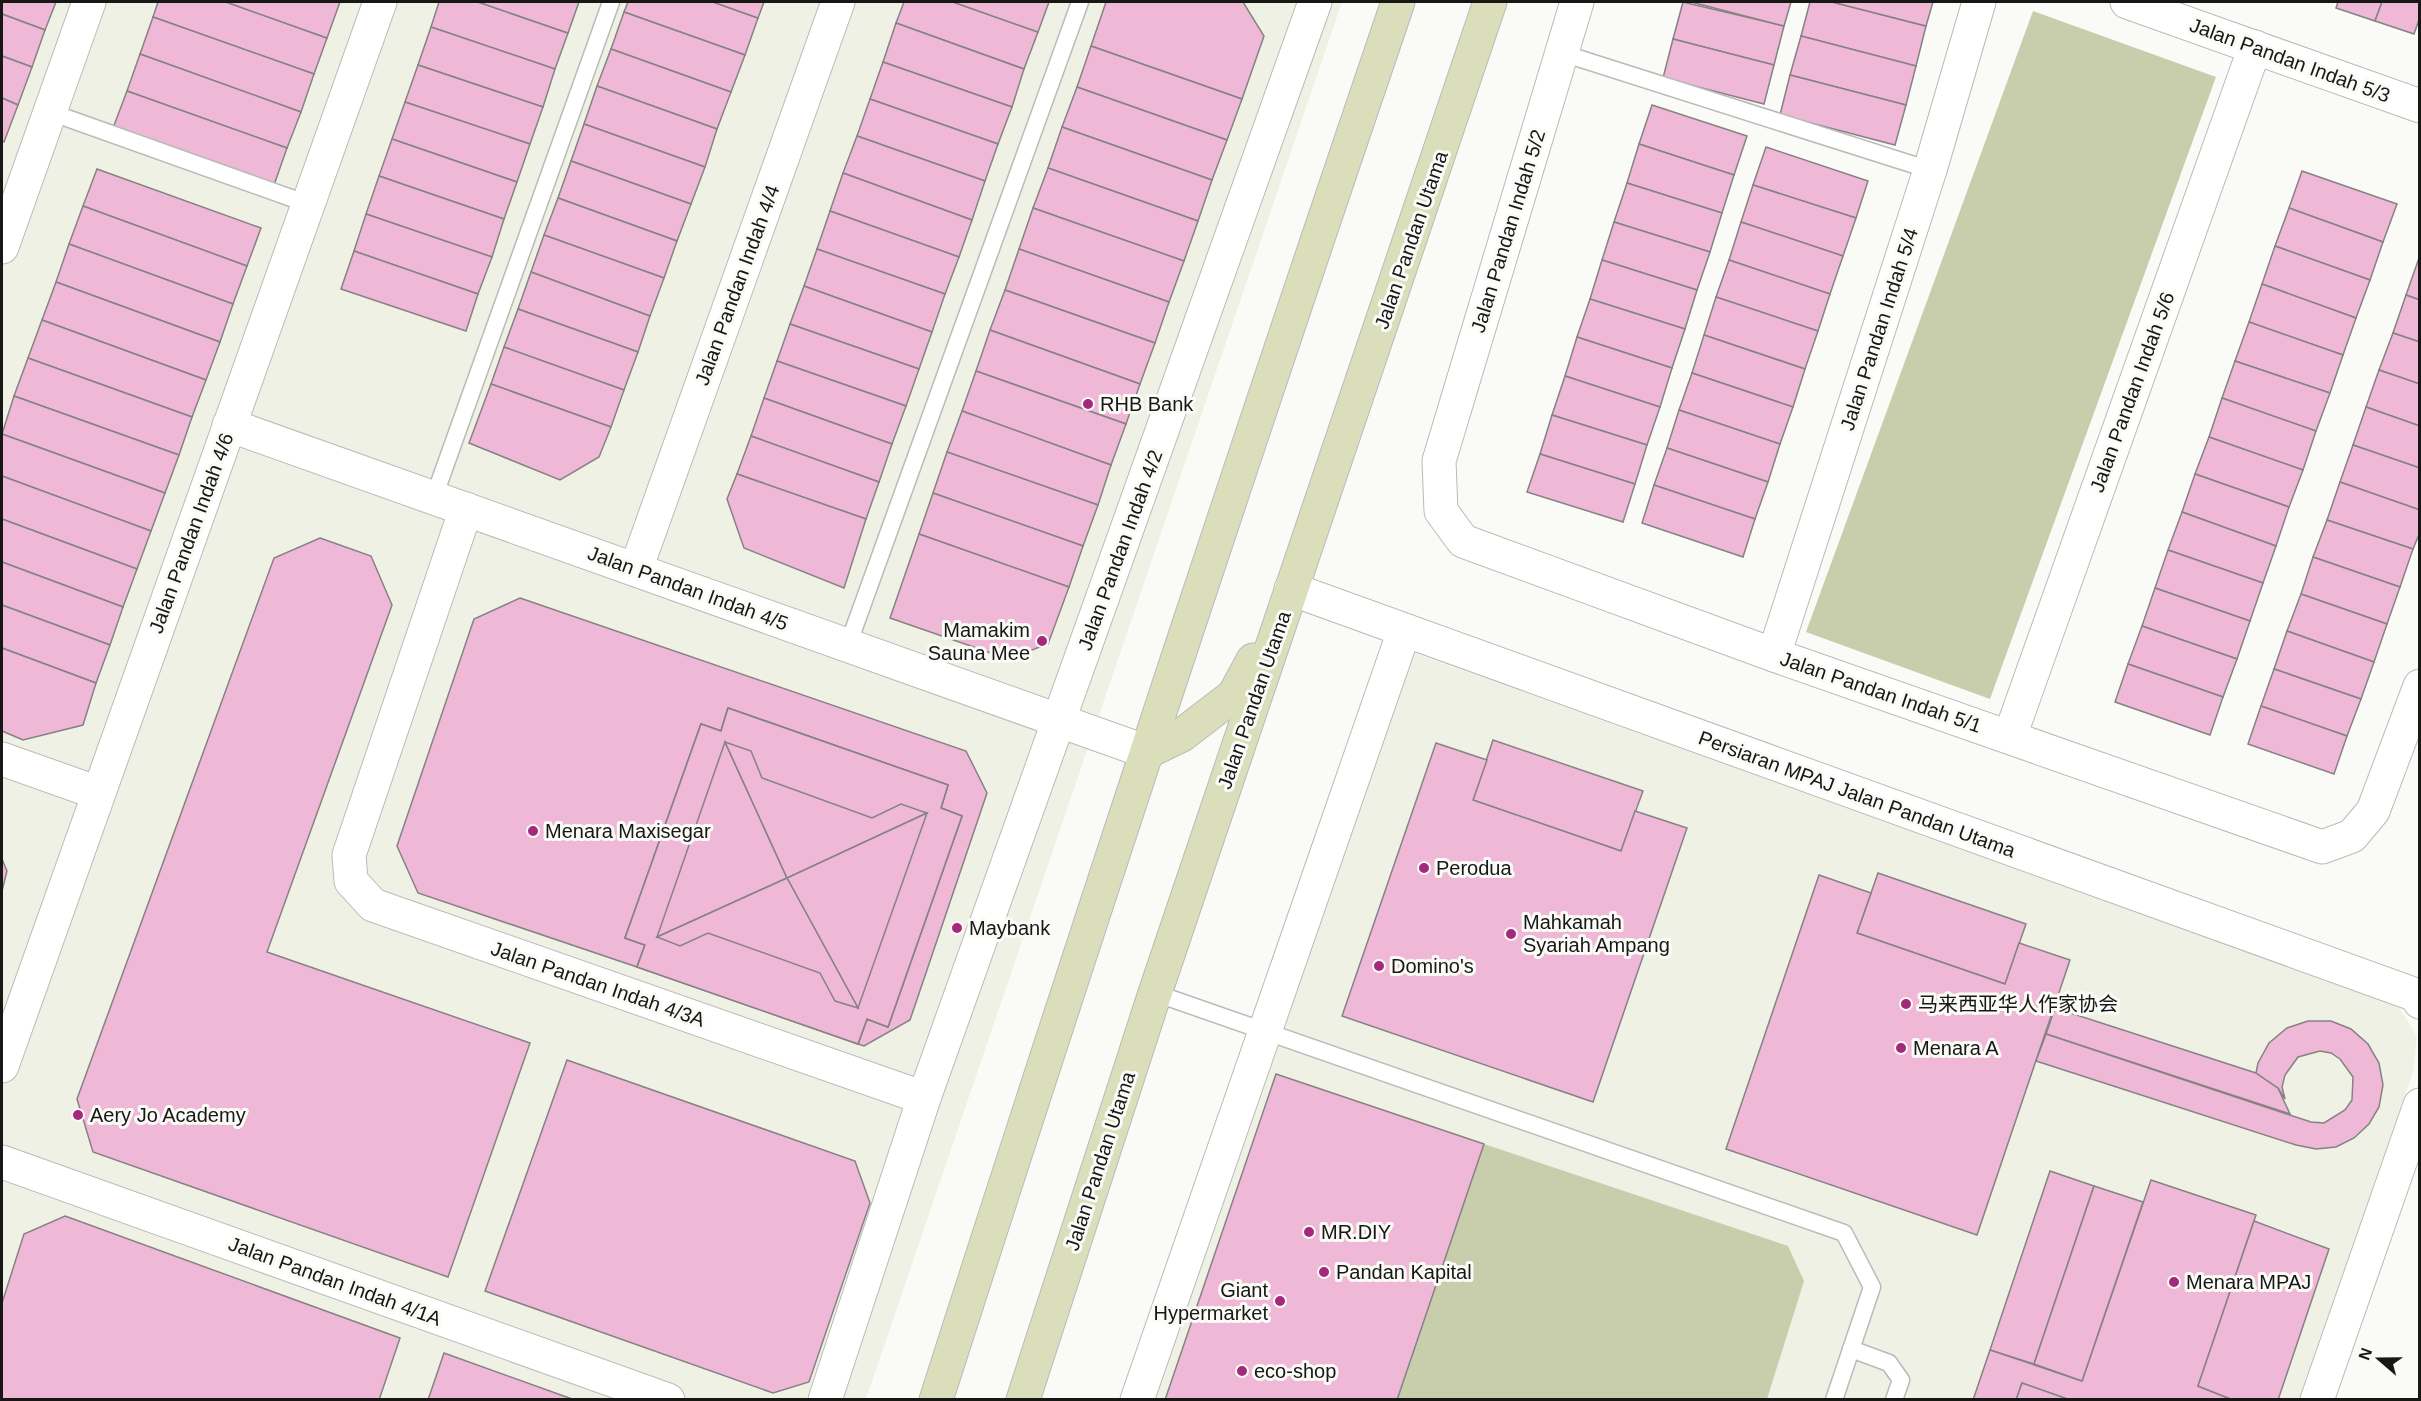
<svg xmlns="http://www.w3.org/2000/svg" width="2421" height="1401" viewBox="0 0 2421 1401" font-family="Helvetica,'Noto Sans SC',sans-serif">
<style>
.built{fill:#eff1e5}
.green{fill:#c8cdac}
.building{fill:#eeb8d6;stroke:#868284;stroke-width:1.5;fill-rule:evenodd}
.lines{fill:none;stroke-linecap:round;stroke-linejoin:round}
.service-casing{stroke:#babbb8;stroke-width:19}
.minor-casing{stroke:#babbb8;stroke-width:35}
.secondary-casing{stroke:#babbb8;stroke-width:35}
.service{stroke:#fff;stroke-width:16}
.minor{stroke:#fff;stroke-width:33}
.secondary{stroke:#dbdebb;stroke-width:33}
.poi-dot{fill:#a4287c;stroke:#fafbf7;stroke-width:2}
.labels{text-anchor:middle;stroke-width:6;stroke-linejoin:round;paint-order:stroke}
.street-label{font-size:20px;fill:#171716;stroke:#fafbf7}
.poi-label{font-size:20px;fill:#171716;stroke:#fafbf7;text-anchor:start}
</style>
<rect width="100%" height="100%" fill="#fafbf7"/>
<g class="built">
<polygon points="2,2 1342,2 866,1399 2,1400"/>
<polygon points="1414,653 2396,1002 2417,1037 2413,1072 2299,1399 1154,1400"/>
</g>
<g class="green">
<polygon points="2033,11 2216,77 1990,699 1806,632"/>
<polygon points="1484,1144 1788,1246 1804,1281 1767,1399 1397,1400"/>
</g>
<g class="building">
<polygon points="2,2 56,2 45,30 2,14"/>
<polygon points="158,2 226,2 327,38 314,74 153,17"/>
<polygon points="226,2 340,2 327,38"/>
<polygon points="439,2 478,2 568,33 555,69 431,27"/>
<polygon points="478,2 579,2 568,33"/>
<polygon points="628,2 713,2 758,18 745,55 624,12"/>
<polygon points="713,2 764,2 758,18"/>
<polygon points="904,2 953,2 1038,32 1024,69 896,23"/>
<polygon points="953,2 1049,2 1038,32"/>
<polygon points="1106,2 1243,2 1264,36 1242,99 1091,46"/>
<polygon points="1683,2 1784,26 1774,65 1673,39"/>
<polygon points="1691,2 1791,2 1784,26"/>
<polygon points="1810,2 1832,2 1926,26 1916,66 1801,36"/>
<polygon points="1832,2 1933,2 1926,26"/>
<polygon points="2338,2 2382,2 2375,21 2336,8"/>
<polygon points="2382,2 2420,2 2420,17 2414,34 2375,21"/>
<polygon points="624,12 745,55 731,92 611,49"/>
<polygon points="2,14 45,30 32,67 2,56"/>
<polygon points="153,17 314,74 301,112 140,54"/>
<polygon points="896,23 1024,69 1012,107 883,62"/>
<polygon points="431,27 555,69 543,107 418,65"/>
<polygon points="1801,36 1916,66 1906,105 1790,75"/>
<polygon points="1673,39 1774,65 1764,104 1663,78"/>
<polygon points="1091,46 1242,99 1227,140 1077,87"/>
<polygon points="611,49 731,92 717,129 597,86"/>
<polygon points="140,54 301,112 287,148 127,91"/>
<polygon points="2,56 32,67 18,105 2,98"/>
<polygon points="883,62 1012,107 998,144 870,99"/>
<polygon points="418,65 543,107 530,144 405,102"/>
<polygon points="1790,75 1906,105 1895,145 1780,115"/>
<polygon points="597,86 717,129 705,167 584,124"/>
<polygon points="1077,87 1227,140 1212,180 1062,127"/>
<polygon points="127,91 287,148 274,185 113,128"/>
<polygon points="2,98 18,105 4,142 2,141"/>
<polygon points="870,99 998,144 985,181 857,136"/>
<polygon points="405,102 530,144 517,182 392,139"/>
<polygon points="1652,105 1747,136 1734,175 1639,144"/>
<polygon points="584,124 705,167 691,204 571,161"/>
<polygon points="1062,127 1212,180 1198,221 1048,168"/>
<polygon points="857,136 985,181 972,220 843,173"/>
<polygon points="392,139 517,182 504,219 379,176"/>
<polygon points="1639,144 1734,175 1722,213 1627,183"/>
<polygon points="1766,147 1868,181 1856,218 1753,185"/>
<polygon points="571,161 691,204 677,241 558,198"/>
<polygon points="1048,168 1198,221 1184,261 1033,208"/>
<polygon points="97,169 261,228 247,266 83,206"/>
<polygon points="2302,171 2397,204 2383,242 2289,208"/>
<polygon points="843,173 972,220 959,257 830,211"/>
<polygon points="379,176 504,219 492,257 366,214"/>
<polygon points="1627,183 1722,213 1710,252 1614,222"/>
<polygon points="1753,185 1856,218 1843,256 1741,222"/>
<polygon points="558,198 677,241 664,278 544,235"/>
<polygon points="83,206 247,266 233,304 69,244"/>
<polygon points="1033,208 1184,261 1169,302 1019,249"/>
<polygon points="2289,208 2383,242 2370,280 2275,246"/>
<polygon points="830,211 959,257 945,294 817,249"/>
<polygon points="366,214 492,257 478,294 354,251"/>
<polygon points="1614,222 1710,252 1697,290 1602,260"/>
<polygon points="1741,222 1843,256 1830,294 1729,260"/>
<polygon points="544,235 664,278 650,316 531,272"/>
<polygon points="69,244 233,304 220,342 56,282"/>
<polygon points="2275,246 2370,280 2356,318 2262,284"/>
<polygon points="817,249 945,294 932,332 804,286"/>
<polygon points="1019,249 1169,302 1155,343 1005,290"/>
<polygon points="354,251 478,294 466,331 341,289"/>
<polygon points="2419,258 2420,258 2420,300 2406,295"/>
<polygon points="1602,260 1697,290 1685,329 1590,299"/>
<polygon points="1729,260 1830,294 1818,331 1716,297"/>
<polygon points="531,272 650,316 638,352 518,309"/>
<polygon points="56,282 220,342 206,380 42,320"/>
<polygon points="2262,284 2356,318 2343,355 2249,322"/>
<polygon points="804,286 932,332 919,369 790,324"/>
<polygon points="1005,290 1155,343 1140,384 990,330"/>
<polygon points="2406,295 2420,300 2420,342 2393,333"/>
<polygon points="1716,297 1818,331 1805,369 1704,335"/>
<polygon points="1590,299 1685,329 1672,368 1577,337"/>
<polygon points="518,309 638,352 624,390 504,347"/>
<polygon points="42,320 206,380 192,417 28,358"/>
<polygon points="2249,322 2343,355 2330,393 2235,361"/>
<polygon points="790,324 919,369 906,406 777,361"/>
<polygon points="990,330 1140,384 1126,424 976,371"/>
<polygon points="2393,333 2420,342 2420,384 2379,370"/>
<polygon points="1704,335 1805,369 1793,407 1692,373"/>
<polygon points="1577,337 1672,368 1660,407 1565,376"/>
<polygon points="504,347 624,390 611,427 491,384"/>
<polygon points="28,358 192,417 179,455 14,396"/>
<polygon points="777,361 906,406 892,444 764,398"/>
<polygon points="2235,361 2330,393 2316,431 2222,398"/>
<polygon points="2379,370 2420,384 2420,426 2366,407"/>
<polygon points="976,371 1126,424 1111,465 962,411"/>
<polygon points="1692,373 1793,407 1780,444 1679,410"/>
<polygon points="1565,376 1660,407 1647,445 1552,415"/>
<polygon points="491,384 611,427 599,457 560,480 469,443"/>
<polygon points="14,396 179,455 165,493 2,434"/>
<polygon points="764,398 892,444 879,482 751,436"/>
<polygon points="2222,398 2316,431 2303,470 2209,437"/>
<polygon points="2366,407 2420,426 2420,468 2353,445"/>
<polygon points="1679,410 1780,444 1768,482 1667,448"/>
<polygon points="962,411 1111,465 1098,505 947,452"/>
<polygon points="1552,415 1647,445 1635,484 1540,454"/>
<polygon points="2,434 165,493 151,531 2,476"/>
<polygon points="751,436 879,482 866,519 737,474"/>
<polygon points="2209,437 2303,470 2289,507 2195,474"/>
<polygon points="2353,445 2420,468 2420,510 2340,482"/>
<polygon points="1667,448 1768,482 1755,519 1654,485"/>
<polygon points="947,452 1098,505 1083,546 933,493"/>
<polygon points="1540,454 1635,484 1623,522 1527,492"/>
<polygon points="737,474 866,519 844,588 744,548 727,499"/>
<polygon points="2195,474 2289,507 2276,546 2182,512"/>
<polygon points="2,476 151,531 137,569 2,519"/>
<polygon points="2340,482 2420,510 2420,532 2413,549 2327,520"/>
<polygon points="1654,485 1755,519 1743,557 1642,523"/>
<polygon points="933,493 1083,546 1069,587 919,534"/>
<polygon points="2182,512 2276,546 2263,583 2168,550"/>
<polygon points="2,519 137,569 123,607 2,562"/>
<polygon points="2327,520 2413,549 2400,587 2313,557"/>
<polygon points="919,534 1069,587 1048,644 1008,659 890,618"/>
<polygon points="320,538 371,556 392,605 267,952 530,1043 448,1277 93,1152 77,1099 274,558"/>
<polygon points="2168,550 2263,583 2250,621 2155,588"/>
<polygon points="2313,557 2400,587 2387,624 2301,594"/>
<polygon points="2,562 123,607 110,645 2,605"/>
<polygon points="2155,588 2250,621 2237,659 2142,626"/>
<polygon points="2301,594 2387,624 2374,662 2287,631"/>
<polygon points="520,598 966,751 987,793 910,1020 864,1046 858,1044 867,1019 888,1027 962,816 941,808 948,785 728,708 721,731 701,724 625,938 645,945 637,967 418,893 397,846 474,619"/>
<polygon points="2,605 110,645 96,683 2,648"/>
<polygon points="2142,626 2237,659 2223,697 2128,664"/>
<polygon points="2287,631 2374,662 2361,699 2274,669"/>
<polygon points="2,648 96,683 83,725 23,740 2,731"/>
<polygon points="2128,664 2223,697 2210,735 2115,702"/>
<polygon points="2274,669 2361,699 2347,736 2261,706"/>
<polygon points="2261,706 2347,736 2334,774 2248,744"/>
<path d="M728,708l220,77 -7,23 21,8 -74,211 -21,-8 -9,25 -221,-77 8,-22 -20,-7 76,-214 20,7zM725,742l26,9 11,27 110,40 29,-14 26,9 -69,195 -23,-7 -15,-28 -112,-40 -28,13 -23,-9z"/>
<polygon points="728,708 948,785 941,808 962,816 888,1027 867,1019 858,1044 637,967 645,945 625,938 701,724 721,731"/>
<polygon points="1493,740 1643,791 1621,851 1473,800"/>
<polygon points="725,742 787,878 657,937"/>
<polygon points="725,742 751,751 762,778 872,818 901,804 927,813 787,878"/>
<polygon points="1436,743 1487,760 1473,800 1621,851 1635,811 1687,828 1593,1102 1342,1016"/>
<polygon points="927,813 858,1008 787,878"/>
<polygon points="2,859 7,871 2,891"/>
<polygon points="1878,873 2026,924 2005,984 1857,933"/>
<polygon points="1819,875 1871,893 1857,933 2005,984 2019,943 2070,960 1977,1235 1726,1149"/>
<polygon points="787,878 858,1008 835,1001 820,973 708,933 680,946 657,937"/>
<polygon points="2055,1008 2256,1073 2278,1088 2290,1114 2046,1034"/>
<polygon points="2308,1021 2331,1021 2351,1029 2368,1044 2379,1063 2383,1085 2379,1107 2369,1124 2354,1138 2336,1147 2316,1149 2296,1145 2036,1061 2046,1034 2311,1122 2324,1123 2345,1110 2352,1100 2353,1077 2340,1059 2331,1053 2320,1051 2298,1057 2285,1075 2282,1087 2285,1099 2278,1088 2256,1073 2258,1063 2269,1043 2287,1028"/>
<polygon points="567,1060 855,1161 870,1203 809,1382 773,1393 485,1291"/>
<polygon points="1276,1074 1484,1144 1397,1400 1165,1400"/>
<polygon points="2050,1171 2094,1186 2034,1364 1990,1350"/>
<polygon points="2151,1180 2256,1215 2198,1386 2233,1400 2070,1400 2022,1383 2016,1400 1973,1400 1990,1350 2082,1381"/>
<polygon points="2094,1186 2143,1202 2082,1381 2034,1364"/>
<polygon points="65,1216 400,1338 379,1400 2,1400 2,1303 24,1234"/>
<polygon points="2254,1221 2329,1249 2278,1400 2233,1400 2198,1386"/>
<polygon points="444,1353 575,1400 428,1400"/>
<polygon points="2022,1383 2070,1400 2016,1400"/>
</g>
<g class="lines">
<g class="service-casing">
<g id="service">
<polyline points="1562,53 1930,170"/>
<polyline points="50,112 308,204"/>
<polyline points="434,497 611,2"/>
<polyline points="848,645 1080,2"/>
<polyline points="1155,993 1844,1233 1872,1287 1834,1400"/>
<polyline points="1851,1349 1889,1363 1901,1380 1894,1400"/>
</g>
</g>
<g class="minor-casing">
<g id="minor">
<polyline points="1577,2 1439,461 1441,511 1463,541 1774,655 2322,847 2352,836 2373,811 2420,686"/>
<polyline points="2127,2 2420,106"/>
<polyline points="2,247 89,2"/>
<polyline points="229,425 1147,752"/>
<polyline points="466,509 349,855 351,881 373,905 924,1098 825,1400"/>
<polyline points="636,569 838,2"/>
<polyline points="1291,589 2416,995 2420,1002"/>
<polyline points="1774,655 1930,170 1979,2"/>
<polyline points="2010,736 2255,47"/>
<polyline points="2,759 98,793"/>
<polyline points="2,1066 380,2"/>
<polyline points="924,1098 1315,2"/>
<polyline points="2,1162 668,1400"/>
<polyline points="1137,1400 1404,631"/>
<polyline points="2317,1400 2420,1105"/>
</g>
</g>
<g class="secondary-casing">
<g id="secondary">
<polyline points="1147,752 1182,735 1234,695 1253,660"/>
<path d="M936,1400c150,-468 304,-934 462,-1398"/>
<polyline points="1023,1400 1155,993 1490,2"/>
</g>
</g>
<use href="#service" class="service"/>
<use href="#minor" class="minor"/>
<use href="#secondary" class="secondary"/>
</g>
<g class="poi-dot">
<circle cx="1088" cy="404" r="6"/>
<circle cx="1042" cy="641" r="6"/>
<circle cx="533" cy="831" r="6"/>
<circle cx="1424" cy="868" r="6"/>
<circle cx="957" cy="928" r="6"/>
<circle cx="1511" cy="934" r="6"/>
<circle cx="1379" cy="966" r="6"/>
<circle cx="1906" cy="1004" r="6"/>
<circle cx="1901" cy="1048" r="6"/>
<circle cx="78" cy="1115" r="6"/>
<circle cx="1309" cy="1232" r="6"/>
<circle cx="1324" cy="1272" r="6"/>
<circle cx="2174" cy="1282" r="6"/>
<circle cx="1280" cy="1301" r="6"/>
<circle cx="1242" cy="1371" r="6"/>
</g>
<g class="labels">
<g class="street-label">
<text transform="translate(2290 60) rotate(20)" y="7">Jalan Pandan Indah 5/3</text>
<text transform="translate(1508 231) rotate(-73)" y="7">Jalan Pandan Indah 5/2</text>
<text transform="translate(1411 240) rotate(-71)" y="7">Jalan Pandan Utama</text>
<text transform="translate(737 285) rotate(-70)" y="7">Jalan Pandan Indah 4/4</text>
<text transform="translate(1879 329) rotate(-72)" y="7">Jalan Pandan Indah 5/4</text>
<text transform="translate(2132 392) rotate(-70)" y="7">Jalan Pandan Indah 5/6</text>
<text transform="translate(191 533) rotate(-70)" y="7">Jalan Pandan Indah 4/6</text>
<text transform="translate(1120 550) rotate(-70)" y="7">Jalan Pandan Indah 4/2</text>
<text transform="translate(688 588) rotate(20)" y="7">Jalan Pandan Indah 4/5</text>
<text transform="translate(1881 692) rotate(19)" y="7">Jalan Pandan Indah 5/1</text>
<text transform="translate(1254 700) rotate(-71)" y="7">Jalan Pandan Utama</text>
<text transform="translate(1857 794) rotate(20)" y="7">Persiaran MPAJ Jalan Pandan Utama</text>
<text transform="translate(598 984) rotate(19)" y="7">Jalan Pandan Indah 4/3A</text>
<text transform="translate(1100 1161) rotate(-72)" y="7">Jalan Pandan Utama</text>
<text transform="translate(335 1281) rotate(20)" y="7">Jalan Pandan Indah 4/1A</text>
</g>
<g class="poi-label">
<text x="1100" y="411">RHB Bank</text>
<text x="1030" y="637" text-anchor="end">Mamakim<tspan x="1030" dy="23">Sauna Mee</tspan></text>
<text x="545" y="838">Menara Maxisegar</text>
<text x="1436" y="875">Perodua</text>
<text x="1523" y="929">Mahkamah<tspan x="1523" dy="23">Syariah Ampang</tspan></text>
<text x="969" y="935">Maybank</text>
<text x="1391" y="973">Domino's</text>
<text x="1918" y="1011">马来西亚华人作家协会</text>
<text x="1913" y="1055">Menara A</text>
<text x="90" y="1122">Aery Jo Academy</text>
<text x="1321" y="1239">MR.DIY</text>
<text x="1336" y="1279">Pandan Kapital</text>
<text x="2186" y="1289">Menara MPAJ</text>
<text x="1268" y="1297" text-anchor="end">Giant<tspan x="1268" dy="23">Hypermarket</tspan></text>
<text x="1254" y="1378">eco-shop</text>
</g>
</g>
<rect width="2421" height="1401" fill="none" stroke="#171716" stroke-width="6"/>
<g transform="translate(2379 1359) rotate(290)" stroke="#fafbf7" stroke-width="4.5" paint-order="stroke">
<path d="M0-4.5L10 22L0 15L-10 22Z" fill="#171716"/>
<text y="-9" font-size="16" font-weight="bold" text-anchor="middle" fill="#171716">N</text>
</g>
</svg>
